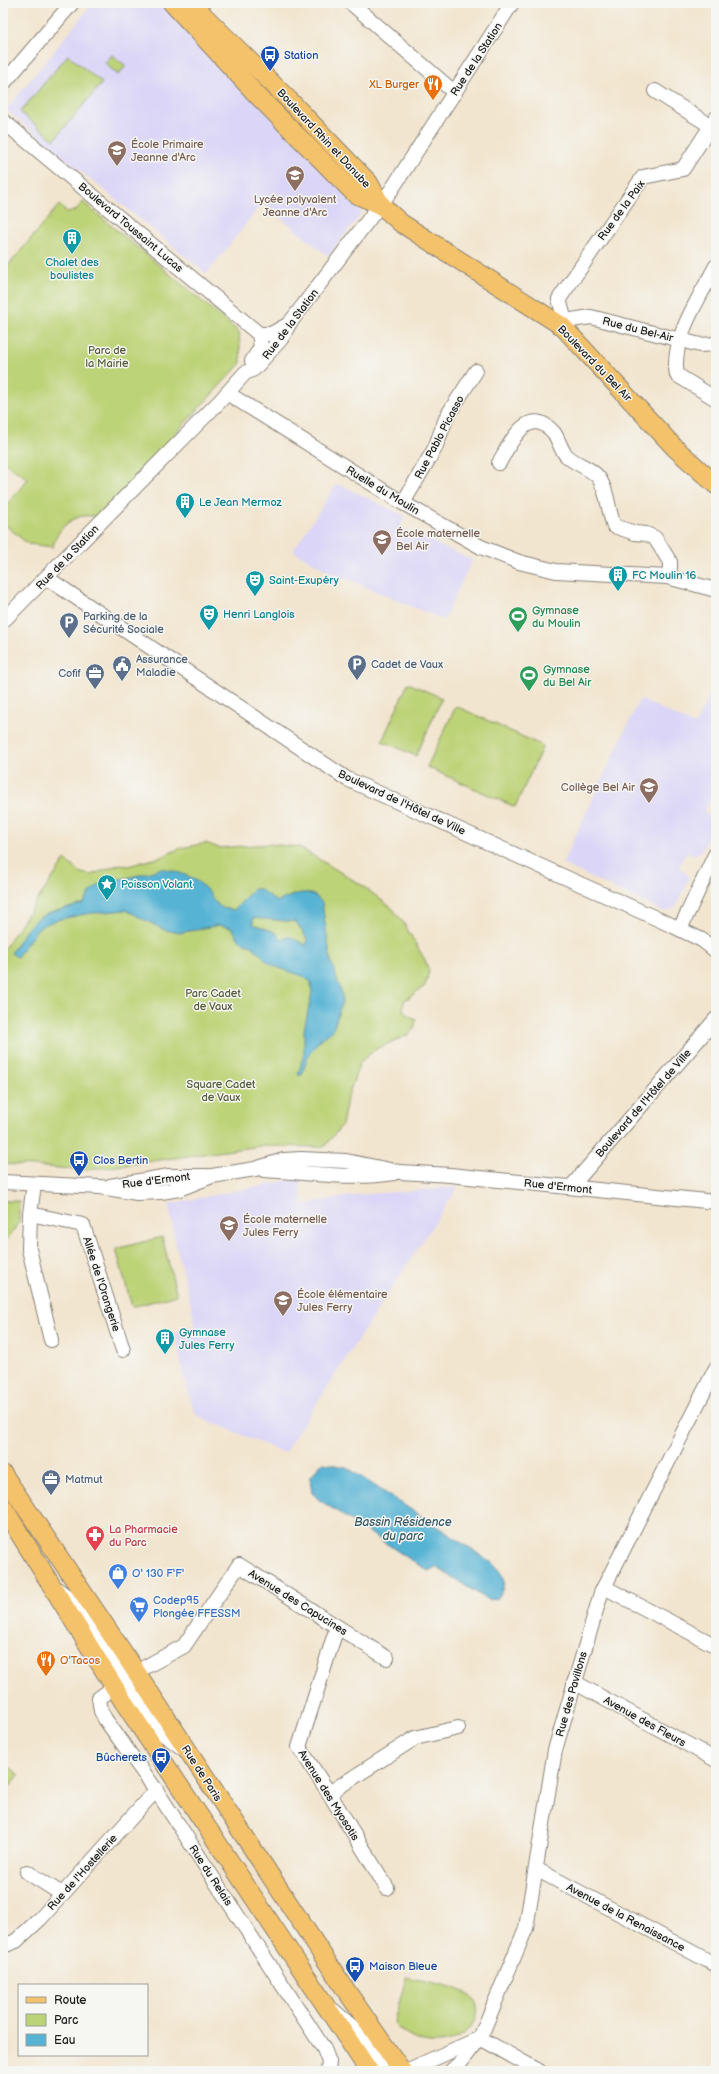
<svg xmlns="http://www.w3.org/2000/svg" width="719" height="2074" viewBox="0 0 719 2074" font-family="'Balsamiq Sans',sans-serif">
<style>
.built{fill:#dbd6f7}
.green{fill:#bdd378;stroke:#6c784a}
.water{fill:#56b3d4;stroke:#396878;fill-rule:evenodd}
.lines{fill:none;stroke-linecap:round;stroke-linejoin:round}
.minor-casing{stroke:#878076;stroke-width:16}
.major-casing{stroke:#878076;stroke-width:20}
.minor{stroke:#fff;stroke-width:14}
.major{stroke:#f4c26a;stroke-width:18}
.labels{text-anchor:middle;stroke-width:3;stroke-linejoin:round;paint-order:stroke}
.transit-label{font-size:11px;fill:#164399;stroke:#f6f6f2;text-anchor:start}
.street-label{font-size:11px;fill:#1c1c1c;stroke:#f6f6f2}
.food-label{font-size:11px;fill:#c56008;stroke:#f6f6f2;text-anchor:end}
.education-label{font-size:11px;fill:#785e54;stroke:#f6f6f2;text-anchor:start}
.culture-label{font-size:11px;fill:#0d838f;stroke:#f6f6f2;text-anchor:start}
.park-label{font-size:11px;fill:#545c3c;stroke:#f6f6f2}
.leisure-label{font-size:11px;fill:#27864d;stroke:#f6f6f2;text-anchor:start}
.service-label{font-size:11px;fill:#4e5e75;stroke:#f6f6f2;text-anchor:start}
.health-label{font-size:11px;fill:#be3a42;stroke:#f6f6f2;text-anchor:start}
.shop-label{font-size:11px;fill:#366cbe;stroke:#f6f6f2;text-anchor:start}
.water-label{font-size:12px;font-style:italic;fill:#335866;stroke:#f6f6f2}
</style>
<rect width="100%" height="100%" fill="#f6f6f2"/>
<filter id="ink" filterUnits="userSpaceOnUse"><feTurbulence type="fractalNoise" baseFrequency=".025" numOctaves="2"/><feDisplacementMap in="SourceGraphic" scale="8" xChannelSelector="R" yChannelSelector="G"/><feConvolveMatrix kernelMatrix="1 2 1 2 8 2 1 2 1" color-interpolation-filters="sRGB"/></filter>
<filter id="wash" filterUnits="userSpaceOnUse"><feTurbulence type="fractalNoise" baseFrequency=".012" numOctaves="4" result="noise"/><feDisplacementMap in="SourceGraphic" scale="16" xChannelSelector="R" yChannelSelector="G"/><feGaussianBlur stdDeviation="0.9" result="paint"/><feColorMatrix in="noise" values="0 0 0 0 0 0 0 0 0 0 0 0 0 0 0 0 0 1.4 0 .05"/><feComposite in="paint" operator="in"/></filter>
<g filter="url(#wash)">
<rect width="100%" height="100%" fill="#f2e5cf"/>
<g class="built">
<polygon points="93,3 160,3 311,157 362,213 328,256 262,203 207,274 6,110"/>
<polygon points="341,485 405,516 400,527 474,561 471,562 444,620 330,572 293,551 336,485"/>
<polygon points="716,681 716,798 713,796 704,811 714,822 702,851 693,855 687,853 682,859 679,867 685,872 689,879 675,908 665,912 562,864 640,699 695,725"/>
<polygon points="301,1178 300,1190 303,1204 358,1195 458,1187 284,1453 196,1415 183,1376 176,1333 196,1326 175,1241 169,1204"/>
</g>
<g class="green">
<polygon points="68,55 102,83 54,140 20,112"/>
<polygon points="112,55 126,66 118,75 105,63"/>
<path d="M83,202l156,130 2,31 -143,154c-21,-6 -41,9 -45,30l-25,-3 -25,-21v-14l25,-30 -25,-17v-190l56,-67 8,7 8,-1z"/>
<polygon points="408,683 442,698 416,756 382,741"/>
<polygon points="456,706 543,746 515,807 427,767"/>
<polygon points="206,843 219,848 269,844 299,847 363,886 393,909 403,922 425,960 429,971 425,986 404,1001 403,1009 408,1015 416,1019 414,1029 408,1035 376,1049 360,1062 347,1099 342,1125 324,1147 261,1146 88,1170 3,1164 3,950 65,860 81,873 91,875 120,864 128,866 161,857 181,848"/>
<polygon points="3,1201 19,1201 19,1223 3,1244"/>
<polygon points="162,1237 177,1295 132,1307 116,1249"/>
<polygon points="3,1761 19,1775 3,1796"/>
<path d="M406,1977c16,4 47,8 60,16 38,22 -27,81 -72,30z"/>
</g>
<g class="water">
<path d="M162,868c15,4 29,7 41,18 13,12 9,22 30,24 8,-5 13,-15 21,-21h6l17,13c16,-7 32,-17 45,1l9,59 11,32v8l-9,28 -15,12 -10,14 -6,19h-4l6,-22v-23l8,-38 -1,-10 -8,-6 -24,-8 -10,-5 -18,-18 -11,-4 -8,-13 -13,-3 -40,8 -17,-4 -36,-19 -41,4 -29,6 -14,6 -6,5 -19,26 -6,-4c27,-43 26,-36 72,-49 16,-28 25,-21 52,-28 9,-2 18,-5 27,-8zM253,918l43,4 11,17 -1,6 -16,-8 -9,2 -6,-7 -22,-8z"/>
<path d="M324,1463l22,4 145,95c13,12 17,20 7,36l-10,2 -52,-33 -8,4 -110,-72 -6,-6 -2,-15 9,-13z"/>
</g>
</g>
<g filter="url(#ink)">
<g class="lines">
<g class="minor-casing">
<g id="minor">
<polyline points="351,3 455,93"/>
<polyline points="3,84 72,3"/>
<polyline points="655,91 711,126"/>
<polyline points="3,121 259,334 261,347 252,361"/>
<path d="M716,266c-16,31 -46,74 -39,109l39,24"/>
<polyline points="565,321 559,299 643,177 683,169 716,118"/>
<polyline points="565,321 591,317 700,345 716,344"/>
<polyline points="259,334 271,334 289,324"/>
<polyline points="227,393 403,503 481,547 519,562 556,571 667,577"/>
<path d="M499,463c11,-20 29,-60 55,-30 5,7 6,16 12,22 8,9 24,12 32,22 10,13 10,34 16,49l21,7 11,1 9,4 15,24v6l-3,9 49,13"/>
<polyline points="403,503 435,448 447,416 476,371"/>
<polyline points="47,578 347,779 671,925 702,940 716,951"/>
<polyline points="3,621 220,401 245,373 254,369 281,339 289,324 392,189 512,3"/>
<polyline points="680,929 716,853"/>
<path d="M264,1170c43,2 86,10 130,3"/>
<polyline points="3,1182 100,1187 137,1193 161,1192 179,1189 212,1176 255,1169 284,1160 301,1159 346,1161 400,1172 450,1175 716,1202"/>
<polyline points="34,1184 30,1214 29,1249 51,1340"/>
<polyline points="110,1186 169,1176 207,1176"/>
<polyline points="571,1187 716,1019"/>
<polyline points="30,1214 83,1225 123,1350"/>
<polyline points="604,1587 716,1646"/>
<polyline points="56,1588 73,1601 124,1680"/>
<polyline points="337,1627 299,1747 329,1793 387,1888"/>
<polyline points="126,1678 163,1734 184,1749"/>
<polyline points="574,1682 716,1760"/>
<polyline points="329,1793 415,1738 458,1728"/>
<polyline points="536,1869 716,1965"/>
<polyline points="27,1872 62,1894"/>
<polyline points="3,1946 16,1941 41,1918 156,1790"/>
<polyline points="333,2010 356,2030 384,2071"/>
<polyline points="480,2038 539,2071"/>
<polyline points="328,2071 329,2062 324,2049 156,1790 105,1719 101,1711 99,1698 136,1672 184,1646 239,1565 387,1658"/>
<polyline points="406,2071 476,2040"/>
<polyline points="451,2071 461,2062 480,2038 526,1928 555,1750 601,1593 716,1368"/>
</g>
</g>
<g class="major-casing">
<g id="major">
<polyline points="172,3 257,95 355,194 381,205 401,223 562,326 674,447 716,485"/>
<polyline points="191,3 289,100 369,183 381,205"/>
<polyline points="3,1474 123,1652 343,1986 402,2071"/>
<polyline points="3,1507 123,1701 369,2071"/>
</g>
</g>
<use href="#minor" class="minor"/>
<use href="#major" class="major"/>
</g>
</g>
<defs>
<g id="bus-pin" transform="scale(1)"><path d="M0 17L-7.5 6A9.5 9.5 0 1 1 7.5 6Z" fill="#1a4fb4" stroke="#f6f6f2"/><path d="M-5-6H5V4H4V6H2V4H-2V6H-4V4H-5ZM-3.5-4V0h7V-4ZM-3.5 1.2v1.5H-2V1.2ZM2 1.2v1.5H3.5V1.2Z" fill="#fff"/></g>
<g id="restaurant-pin" transform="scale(1)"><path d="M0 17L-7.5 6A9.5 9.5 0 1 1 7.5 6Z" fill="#e8710a" stroke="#f6f6f2"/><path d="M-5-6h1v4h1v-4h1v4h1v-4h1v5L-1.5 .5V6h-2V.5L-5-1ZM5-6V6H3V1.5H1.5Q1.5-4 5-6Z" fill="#fff"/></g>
<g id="school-pin" transform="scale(1)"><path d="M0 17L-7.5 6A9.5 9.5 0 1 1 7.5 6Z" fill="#8d6e63" stroke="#f6f6f2"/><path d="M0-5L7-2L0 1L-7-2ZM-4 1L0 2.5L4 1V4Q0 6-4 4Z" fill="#fff"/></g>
<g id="building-pin" transform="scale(1)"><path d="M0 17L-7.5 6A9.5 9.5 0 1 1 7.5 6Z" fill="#0f9aa8" stroke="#f6f6f2"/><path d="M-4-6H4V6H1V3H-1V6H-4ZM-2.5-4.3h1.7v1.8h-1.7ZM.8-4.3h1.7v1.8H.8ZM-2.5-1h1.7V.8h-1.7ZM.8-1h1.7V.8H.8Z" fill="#fff"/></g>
<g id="theatre-pin" transform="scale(1)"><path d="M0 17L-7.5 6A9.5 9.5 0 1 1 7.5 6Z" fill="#0f9aa8" stroke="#f6f6f2"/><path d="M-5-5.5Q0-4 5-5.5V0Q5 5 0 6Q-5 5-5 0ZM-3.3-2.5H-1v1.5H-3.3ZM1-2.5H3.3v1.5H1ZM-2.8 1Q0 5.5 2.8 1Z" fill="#fff"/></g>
<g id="stadium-pin" transform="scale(1)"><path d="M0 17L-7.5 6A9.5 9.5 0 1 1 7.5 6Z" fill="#2e9e5b" stroke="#f6f6f2"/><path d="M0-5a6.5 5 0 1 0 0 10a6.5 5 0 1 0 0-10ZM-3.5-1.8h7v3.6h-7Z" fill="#fff"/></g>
<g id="parking-pin" transform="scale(1)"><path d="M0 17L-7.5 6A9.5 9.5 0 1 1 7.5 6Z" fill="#5c6f8a" stroke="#f6f6f2"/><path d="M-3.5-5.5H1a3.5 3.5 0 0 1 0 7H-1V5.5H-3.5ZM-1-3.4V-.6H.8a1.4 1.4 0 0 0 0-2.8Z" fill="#fff"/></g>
<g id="civic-pin" transform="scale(1)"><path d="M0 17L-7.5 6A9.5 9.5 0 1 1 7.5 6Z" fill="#5c6f8a" stroke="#f6f6f2"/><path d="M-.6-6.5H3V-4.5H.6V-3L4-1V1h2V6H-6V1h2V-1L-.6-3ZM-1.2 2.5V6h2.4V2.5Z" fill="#fff"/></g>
<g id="office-pin" transform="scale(1)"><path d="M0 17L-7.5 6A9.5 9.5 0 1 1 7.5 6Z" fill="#5c6f8a" stroke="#f6f6f2"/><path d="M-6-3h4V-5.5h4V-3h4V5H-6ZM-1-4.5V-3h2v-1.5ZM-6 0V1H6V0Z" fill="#fff"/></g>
<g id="sight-pin" transform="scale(1)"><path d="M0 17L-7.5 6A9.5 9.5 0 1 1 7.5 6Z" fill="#0f9aa8" stroke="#f6f6f2"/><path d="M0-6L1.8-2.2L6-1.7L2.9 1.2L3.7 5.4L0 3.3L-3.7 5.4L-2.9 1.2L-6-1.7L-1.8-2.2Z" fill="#fff"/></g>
<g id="pharmacy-pin" transform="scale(1)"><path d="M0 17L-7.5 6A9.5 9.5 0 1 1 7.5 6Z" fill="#e0444e" stroke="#f6f6f2"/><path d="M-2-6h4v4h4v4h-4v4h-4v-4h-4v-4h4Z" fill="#fff"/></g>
<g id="shop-pin" transform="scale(1)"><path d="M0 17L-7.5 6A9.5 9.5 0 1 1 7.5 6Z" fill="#3f7fe0" stroke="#f6f6f2"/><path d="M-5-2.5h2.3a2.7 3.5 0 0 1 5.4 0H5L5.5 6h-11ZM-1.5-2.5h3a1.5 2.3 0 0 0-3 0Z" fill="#fff"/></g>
<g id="supermarket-pin" transform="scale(1)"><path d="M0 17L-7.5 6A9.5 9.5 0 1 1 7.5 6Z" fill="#3f7fe0" stroke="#f6f6f2"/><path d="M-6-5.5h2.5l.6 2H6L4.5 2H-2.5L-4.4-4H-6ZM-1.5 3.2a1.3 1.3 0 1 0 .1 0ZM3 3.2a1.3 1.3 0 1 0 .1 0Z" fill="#fff"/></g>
</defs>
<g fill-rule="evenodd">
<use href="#bus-pin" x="270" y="55"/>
<use href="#restaurant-pin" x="433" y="84"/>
<use href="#school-pin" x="117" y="150"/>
<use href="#school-pin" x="295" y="175"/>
<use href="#building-pin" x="72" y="238"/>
<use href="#building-pin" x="185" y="502"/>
<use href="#school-pin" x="382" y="539"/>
<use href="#building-pin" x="618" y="575"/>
<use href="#theatre-pin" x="255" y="580"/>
<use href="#theatre-pin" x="209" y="614"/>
<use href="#stadium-pin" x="518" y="616"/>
<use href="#parking-pin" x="69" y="622"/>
<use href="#parking-pin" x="357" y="664"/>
<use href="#civic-pin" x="122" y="665"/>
<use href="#office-pin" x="95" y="673"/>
<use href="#stadium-pin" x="529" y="675"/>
<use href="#school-pin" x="649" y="787"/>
<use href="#sight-pin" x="107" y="884"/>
<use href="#bus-pin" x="79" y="1160"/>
<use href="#school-pin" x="229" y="1225"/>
<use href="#school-pin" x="283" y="1300"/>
<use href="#building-pin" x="165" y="1338"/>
<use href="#office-pin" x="51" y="1479"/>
<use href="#pharmacy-pin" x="95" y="1535"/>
<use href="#shop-pin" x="118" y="1573"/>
<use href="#supermarket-pin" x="139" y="1606"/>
<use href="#restaurant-pin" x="46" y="1660"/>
<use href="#bus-pin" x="161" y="1757"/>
<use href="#bus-pin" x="355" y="1966"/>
</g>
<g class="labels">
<g class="transit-label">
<text x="284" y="59">Station</text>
<text x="93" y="1164">Clos Bertin</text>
<text x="147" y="1761" text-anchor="end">Bûcherets</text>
<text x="369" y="1970">Maison Bleue</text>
</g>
<g class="street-label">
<text transform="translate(476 59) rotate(-57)" y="4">Rue de la Station</text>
<text transform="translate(324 138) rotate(47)" y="4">Boulevard Rhin et Danube</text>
<text transform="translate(621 210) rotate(-54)" y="4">Rue de la Paix</text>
<text transform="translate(131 227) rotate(40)" y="4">Boulevard Toussaint Lucas</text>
<text transform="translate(290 324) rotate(-53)" y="4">Rue de la Station</text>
<text transform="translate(638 329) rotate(14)" y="4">Rue du Bel-Air</text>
<text transform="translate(595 363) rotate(46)" y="4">Boulevard du Bel Air</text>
<text transform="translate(439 437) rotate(-62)" y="4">Rue Pablo Picasso</text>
<text transform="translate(383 490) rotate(31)" y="4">Ruelle du Moulin</text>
<text transform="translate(67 557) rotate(-46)" y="4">Rue de la Station</text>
<text transform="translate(402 802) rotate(25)" y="4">Boulevard de l'Hôtel de Ville</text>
<text transform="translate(643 1103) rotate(-49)" y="4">Boulevard de l'Hôtel de Ville</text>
<text transform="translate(156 1180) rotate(-7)" y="4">Rue d'Ermont</text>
<text transform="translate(558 1186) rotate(6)" y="4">Rue d'Ermont</text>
<text transform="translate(102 1284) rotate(72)" y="4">Allée de l'Orangerie</text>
<text transform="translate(298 1602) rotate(32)" y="4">Avenue des Capucines</text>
<text transform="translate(571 1694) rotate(-74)" y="4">Rue des Pavillons</text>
<text transform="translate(645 1721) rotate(29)" y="4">Avenue des Fleurs</text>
<text transform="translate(202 1773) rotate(57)" y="4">Rue de Paris</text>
<text transform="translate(329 1795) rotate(58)" y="4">Avenue des Myosotis</text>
<text transform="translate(82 1872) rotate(-48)" y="4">Rue de l'Hostellerie</text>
<text transform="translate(211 1875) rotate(57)" y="4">Rue du Relais</text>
<text transform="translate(626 1917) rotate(28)" y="4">Avenue de la Renaissance</text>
</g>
<g class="food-label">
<text x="419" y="88">XL Burger</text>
<text x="60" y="1664" text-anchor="start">O'Tacos</text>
</g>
<g class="education-label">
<text x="131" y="148">École Primaire<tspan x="131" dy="13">Jeanne d'Arc</tspan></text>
<text x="295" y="203" text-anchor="middle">Lycée polyvalent<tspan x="295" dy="13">Jeanne d'Arc</tspan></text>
<text x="396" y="537">École maternelle<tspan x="396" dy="13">Bel Air</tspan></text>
<text x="635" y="791" text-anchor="end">Collège Bel Air</text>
<text x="243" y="1223">École maternelle<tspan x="243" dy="13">Jules Ferry</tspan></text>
<text x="297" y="1298">École élémentaire<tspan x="297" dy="13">Jules Ferry</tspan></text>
</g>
<g class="culture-label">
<text x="72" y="266" text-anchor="middle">Chalet des<tspan x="72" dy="13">boulistes</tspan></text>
<text x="199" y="506">Le Jean Mermoz</text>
<text x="632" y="579">FC Moulin 16</text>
<text x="269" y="584">Saint-Exupéry</text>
<text x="223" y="618">Henri Langlois</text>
<text x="121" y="888">Poisson Volant</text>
<text x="179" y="1336">Gymnase<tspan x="179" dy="13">Jules Ferry</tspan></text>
</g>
<g class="park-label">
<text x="107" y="354">Parc de<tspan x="107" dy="13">la Mairie</tspan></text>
<text x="213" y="997">Parc Cadet<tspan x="213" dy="13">de Vaux</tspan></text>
<text x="221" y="1088">Square Cadet<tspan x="221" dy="13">de Vaux</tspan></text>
</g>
<g class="leisure-label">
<text x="532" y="614">Gymnase<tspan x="532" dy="13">du Moulin</tspan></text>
<text x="543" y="673">Gymnase<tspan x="543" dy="13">du Bel Air</tspan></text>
</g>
<g class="service-label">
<text x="83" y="620">Parking de la<tspan x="83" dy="13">Sécurité Sociale</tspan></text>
<text x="136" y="663">Assurance<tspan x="136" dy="13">Maladie</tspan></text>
<text x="371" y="668">Cadet de Vaux</text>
<text x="81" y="677" text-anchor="end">Cofif</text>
<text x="65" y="1483">Matmut</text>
</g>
<g class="health-label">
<text x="109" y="1533">La Pharmacie<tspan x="109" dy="13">du Parc</tspan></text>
</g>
<g class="shop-label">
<text x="132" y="1577">O' 130 F'F'</text>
<text x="153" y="1604">Codep95<tspan x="153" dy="13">Plongée FFESSM</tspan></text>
</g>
<g class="water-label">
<text x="403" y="1526">Bassin Résidence<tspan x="403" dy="14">du parc</tspan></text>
</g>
</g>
<rect width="719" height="2074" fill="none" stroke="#f6f6f2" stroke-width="16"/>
<rect x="18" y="1984" width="130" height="72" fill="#f6f6f2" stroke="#9f9f9c"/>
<rect x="26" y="1997" width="20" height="6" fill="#f4c26a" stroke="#9f9f9c"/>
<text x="54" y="2004" font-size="12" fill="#1c1c1c">Route</text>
<rect x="26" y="2014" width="20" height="12" fill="#bdd378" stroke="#9f9f9c"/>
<text x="54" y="2024" font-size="12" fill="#1c1c1c">Parc</text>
<rect x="26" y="2034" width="20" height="12" fill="#56b3d4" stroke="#9f9f9c"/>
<text x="54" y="2044" font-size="12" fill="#1c1c1c">Eau</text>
</svg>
